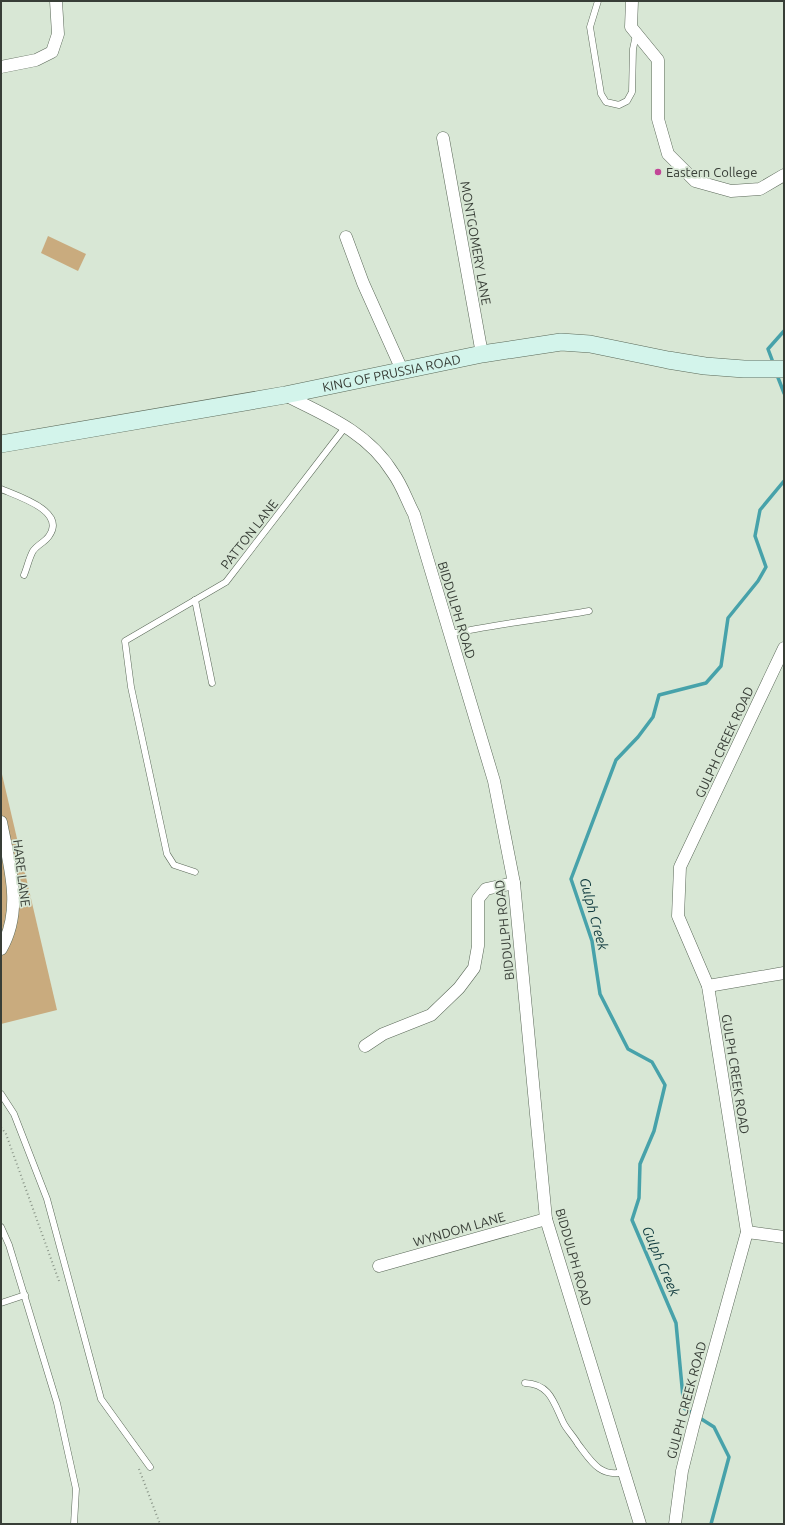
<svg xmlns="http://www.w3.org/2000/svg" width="785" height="1525" viewBox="0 0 785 1525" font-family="Ubuntu,sans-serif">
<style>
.green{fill:#c9ab7e}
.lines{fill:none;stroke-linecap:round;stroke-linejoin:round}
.stream{stroke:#47a2aa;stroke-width:3.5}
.lane-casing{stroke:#5b6959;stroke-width:7}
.street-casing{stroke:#5b6959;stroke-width:13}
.secondary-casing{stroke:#5b6959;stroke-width:18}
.path{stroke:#8a9588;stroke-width:2;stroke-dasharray:1 3;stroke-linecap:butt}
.lane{stroke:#fff;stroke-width:6}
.street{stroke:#fff;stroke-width:12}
.secondary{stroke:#d3f4eb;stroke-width:17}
.poi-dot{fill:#c24697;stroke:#d8e7d5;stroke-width:1.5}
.labels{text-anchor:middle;stroke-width:3.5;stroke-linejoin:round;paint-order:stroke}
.poi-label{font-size:13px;fill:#383e37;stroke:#d8e7d5;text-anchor:start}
.street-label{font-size:13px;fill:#383e37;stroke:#d8e7d5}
.water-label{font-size:14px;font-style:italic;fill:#103b3f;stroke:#d8e7d5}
</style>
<rect width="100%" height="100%" fill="#d8e7d5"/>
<g class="green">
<polygon points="48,236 86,254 78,271 41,253"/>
<polygon points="1,770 57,1010 1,1024"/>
</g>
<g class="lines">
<g class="stream">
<polyline points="774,365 768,349 784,331"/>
<polyline points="777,375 784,393"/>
<polyline points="711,1524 729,1457 714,1427 684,1408 676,1323 632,1220 639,1198 640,1164 654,1131 665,1085 652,1062 628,1049 600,994 592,941 571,879 616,760 638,737 653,717 659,695 706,683 721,666 728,618 758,581 766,567 755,536 760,510 784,481"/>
</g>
<g class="lane-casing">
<g id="lane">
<polyline points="598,1 590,27 601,94 606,102 619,105 627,101 632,92 633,49 636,35"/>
<path d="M1,489c16,7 66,22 48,47 -4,6 -12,9 -16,15 -4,7 -6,17 -9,24"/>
<polyline points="195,600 212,683"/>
<path d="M450,634c45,-10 93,-15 139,-23"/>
<polyline points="195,872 174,865 167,854 131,687 125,641 226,582 346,426"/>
<polyline points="1,1094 14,1114 47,1199 101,1399 150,1467"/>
<polyline points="1,1227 9,1245 57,1403 76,1489 74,1524"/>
<polyline points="1,1303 25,1295"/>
<path d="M525,1383c26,1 29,21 39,41 4,7 10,13 14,20 13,17 22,34 46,28"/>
</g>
</g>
<g class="street-casing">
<g id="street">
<polyline points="632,1 631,27 658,60 658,119 668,154 695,181 731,191 760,189 784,175"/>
<polyline points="1,67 36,60 52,52 58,34 56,1"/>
<polyline points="443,138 482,354"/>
<polyline points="346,237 363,283 402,370"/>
<path d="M285,395c40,20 83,37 108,78 9,12 14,28 21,41l80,267 20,102 32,336 94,305"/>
<path d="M1,822c8,42 23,87 0,127"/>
<polyline points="708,986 784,973"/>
<polyline points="365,1046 383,1034 431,1015 459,988 474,968 478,946 478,899 486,889 514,883"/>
<polyline points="747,1232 784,1237"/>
<polyline points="379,1266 546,1219"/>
<polyline points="675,1524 682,1471 693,1427 747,1232 708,986 678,916 680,867 784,648"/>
</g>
</g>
<g class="secondary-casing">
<g id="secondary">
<path id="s1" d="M1,444l284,-49 197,-41 79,-12 29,2 78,16 37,6 39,3h40"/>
</g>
</g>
<g class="path">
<polyline points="1,1127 6,1134 59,1281"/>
<polyline points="139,1469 160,1524"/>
</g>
<use href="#lane" class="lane"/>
<use href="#street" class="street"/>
<use href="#secondary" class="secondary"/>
</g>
<circle class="poi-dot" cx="658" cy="172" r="4"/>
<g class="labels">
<g class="poi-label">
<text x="666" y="177">Eastern College</text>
</g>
<g class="street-label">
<text transform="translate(476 243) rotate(80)" y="5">MONTGOMERY LANE</text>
<text dy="5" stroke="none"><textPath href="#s1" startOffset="397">KING OF PRUSSIA ROAD</textPath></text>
<text transform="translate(249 534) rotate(-52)" y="5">PATTON LANE</text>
<text transform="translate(457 610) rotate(73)" y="5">BIDDULPH ROAD</text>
<text transform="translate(724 742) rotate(-65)" y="5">GULPH CREEK ROAD</text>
<text transform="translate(22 873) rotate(83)" y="5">HARE LANE</text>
<text transform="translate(504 930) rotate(-96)" y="5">BIDDULPH ROAD</text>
<text transform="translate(736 1074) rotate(81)" y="5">GULPH CREEK ROAD</text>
<text transform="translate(459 1229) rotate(-16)" y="5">WYNDOM LANE</text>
<text transform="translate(574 1257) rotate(74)" y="5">BIDDULPH ROAD</text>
<text transform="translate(686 1400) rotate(-75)" y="5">GULPH CREEK ROAD</text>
</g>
<g class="water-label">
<text transform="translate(594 914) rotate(75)" y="5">Gulph Creek</text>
<text transform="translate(661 1261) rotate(67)" y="5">Gulph Creek</text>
</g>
</g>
<rect width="785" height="1525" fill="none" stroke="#383e37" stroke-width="4"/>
</svg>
